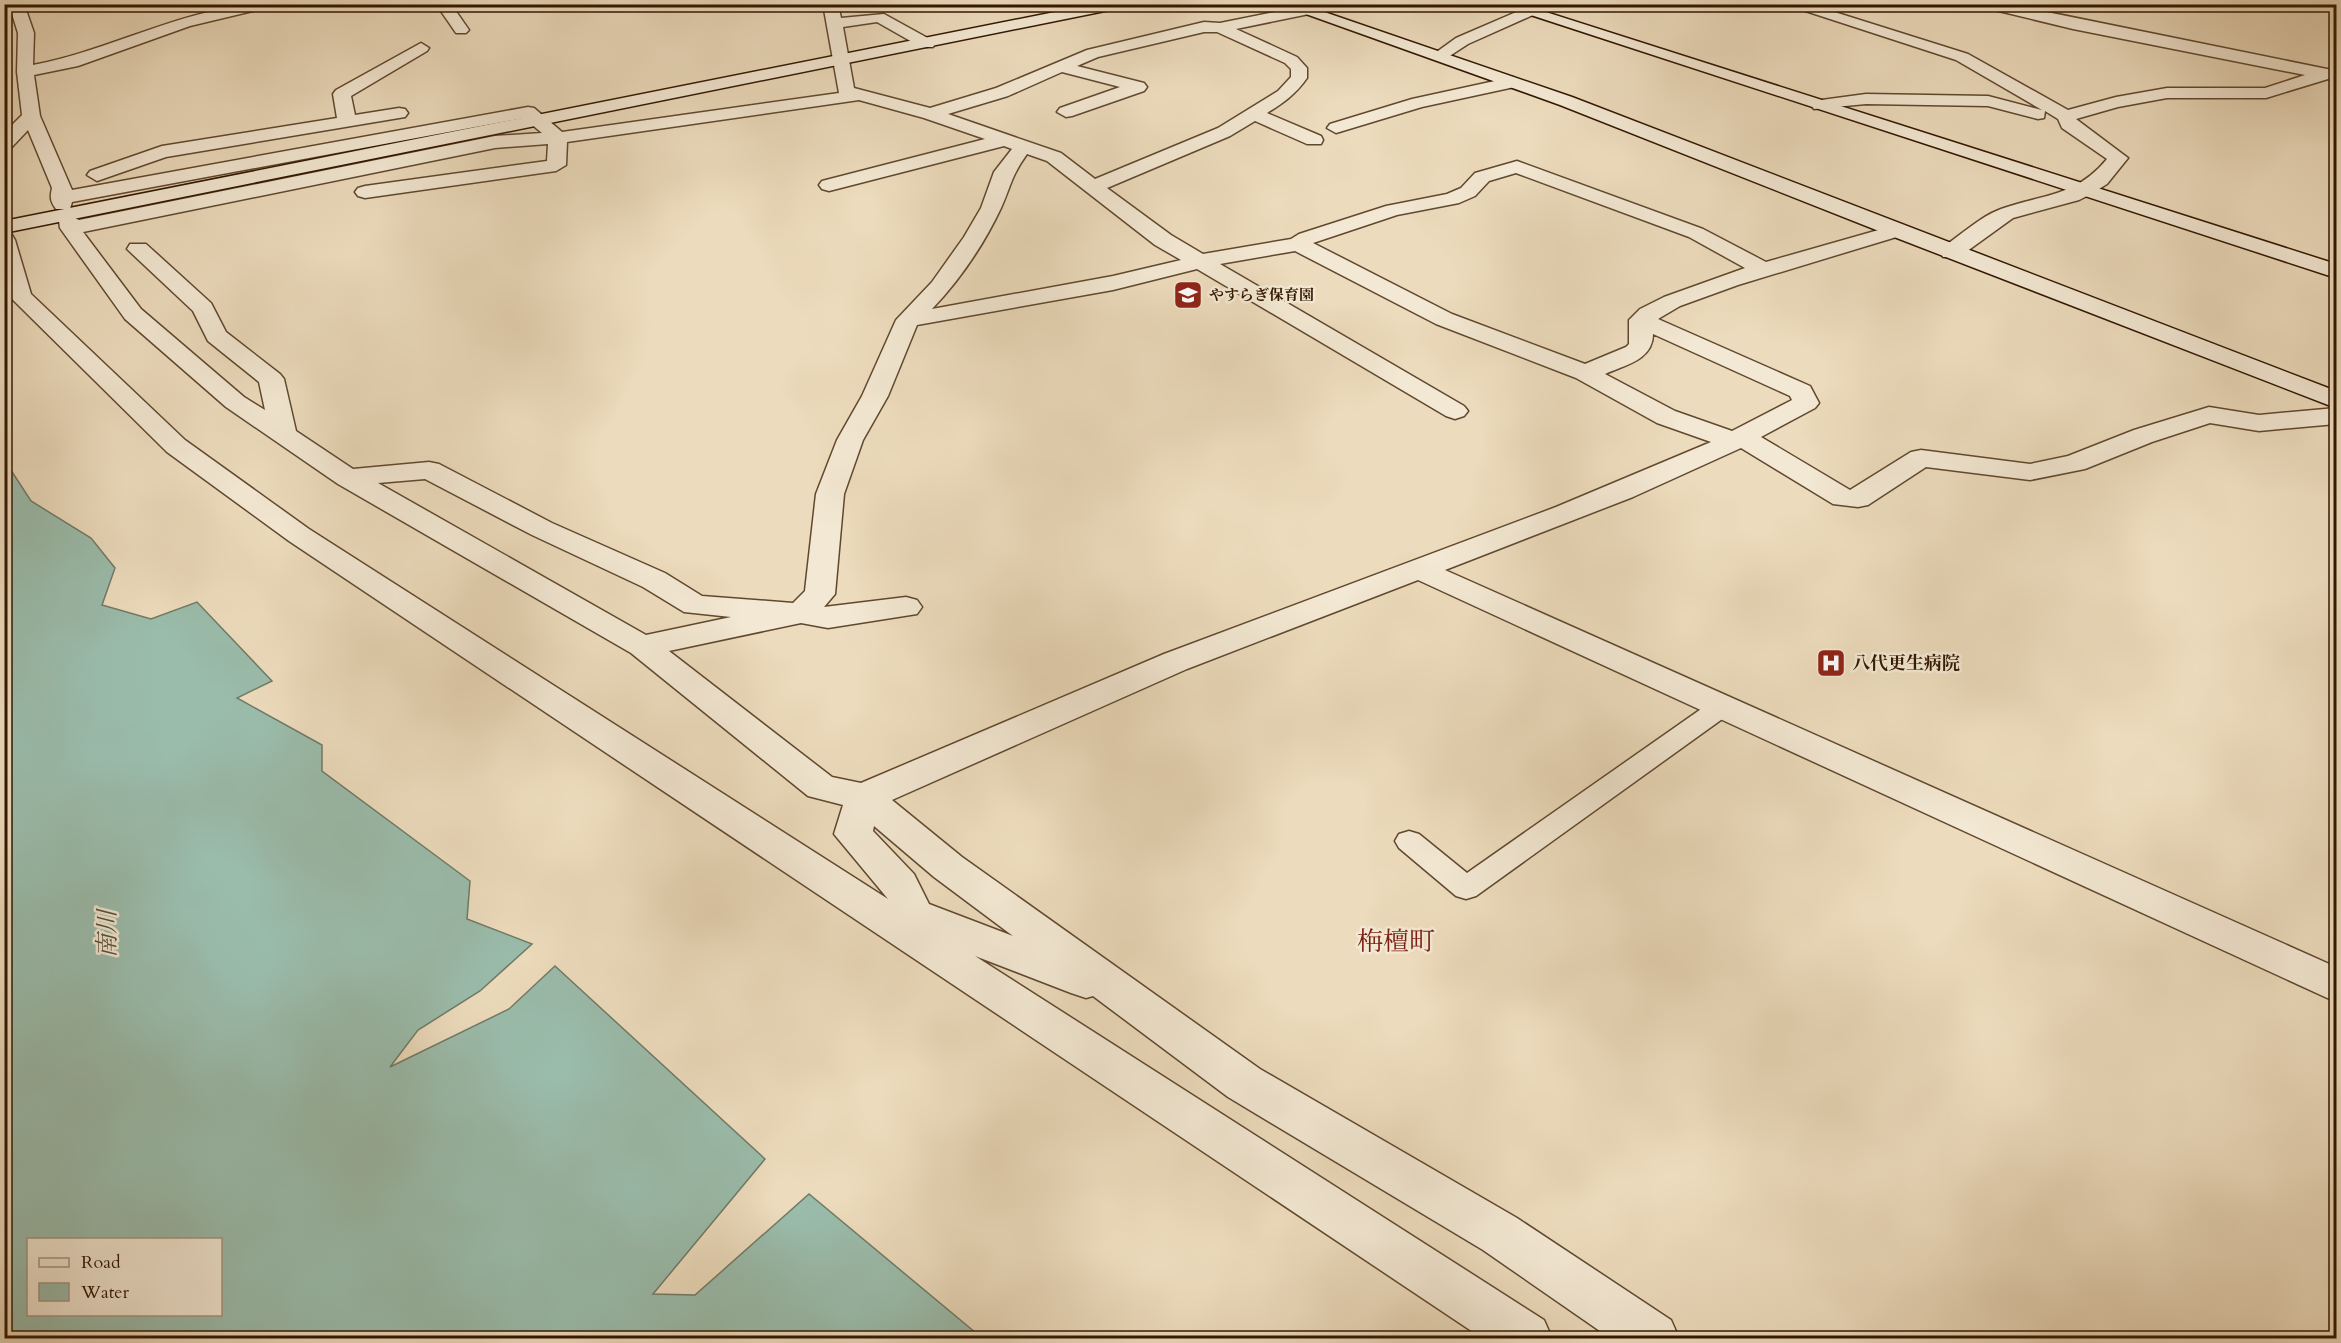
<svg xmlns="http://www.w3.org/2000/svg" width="2341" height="1343" viewBox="0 0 2341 1343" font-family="Cardo,'Noto Serif JP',serif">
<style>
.water{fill:#9abcab;stroke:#707a67;stroke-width:1.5;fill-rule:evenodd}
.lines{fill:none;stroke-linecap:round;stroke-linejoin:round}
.lane-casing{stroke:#60482f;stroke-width:3}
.street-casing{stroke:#60482f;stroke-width:3}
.secondary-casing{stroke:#321700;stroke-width:3}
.lane{fill:#f3e8d3;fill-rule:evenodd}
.street{fill:#f3e8d3;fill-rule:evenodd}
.secondary{fill:#f3e8d3;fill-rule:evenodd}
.labels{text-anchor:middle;stroke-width:5;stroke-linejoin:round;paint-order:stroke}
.far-poi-label{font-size:15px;font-weight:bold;fill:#321700;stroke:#f3e8d3;text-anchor:start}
.poi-label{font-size:18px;font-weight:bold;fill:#321700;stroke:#f3e8d3;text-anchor:start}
.near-water-label{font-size:24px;font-style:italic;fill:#56513c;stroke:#f3e8d3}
.near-quarter-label{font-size:26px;fill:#7a1f14;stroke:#f3e8d3}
</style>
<rect width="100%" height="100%" fill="#ecdbbc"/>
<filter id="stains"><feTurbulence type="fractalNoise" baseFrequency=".00333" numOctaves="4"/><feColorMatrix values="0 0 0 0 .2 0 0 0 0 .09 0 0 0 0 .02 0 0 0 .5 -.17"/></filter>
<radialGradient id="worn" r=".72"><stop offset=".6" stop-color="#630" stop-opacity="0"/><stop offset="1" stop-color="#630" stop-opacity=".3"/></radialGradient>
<path class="water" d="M5,461l26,40 60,37 24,30 -13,37 49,14 46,-17 75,79 -35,17 85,47v26l148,110 -3,38 65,25 -52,47 -62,39 -28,37 119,-58 46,-43 210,193 -112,135 42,1 114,-101 173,144h-977zM28,1240h192v74h-192z"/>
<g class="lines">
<g class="lane-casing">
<polygon id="lane" points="1723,698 1732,700 1735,706 1732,712 1476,896 1466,899 1456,896 1399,848 1395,841 1399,834 1409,831 1419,834 1467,873 1714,700"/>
</g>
<g class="street-casing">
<g id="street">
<path d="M9,4h15l10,29 -1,32c82,-15 155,-61 239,-61l-2,3 -80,19 -112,40 -44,9 6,41 32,74 456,-83 6,1 28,24 277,-39 -16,-89h15l3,14 43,-4 49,27 2,3 -2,3h-12l-44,-25 -34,5 11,61 76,20 66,-20 91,-38 117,-28 16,1 84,-17 8,5 -3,3 -73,15 61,28 10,11v10c-11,16 -24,25 -40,35l54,23 2,4 -2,4h-14l-52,-23 -25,15 -123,52 64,47 32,19 88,-15 8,-5 87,-28 61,-12 14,-6 14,-15 42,-12 186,68 63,33 123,-35h14l4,4 -4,4 -165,50 -58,21 -22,13 152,67 9,17 -4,5 -54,29 89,53 61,-38 10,-2 109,14 38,-8 66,-26 75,-23 50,8 77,-7v16l-77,7 -49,-8 -58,19 -67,27 -55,11 -104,-13 -58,38 -10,2 -25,-3 -92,-56 -108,49 -188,73 891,397v35l-918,-422 -231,89 -295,131 70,57 298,212 257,149 154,102 8,18h-69l-127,-88 -255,-153 -135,-101 -7,2 -15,-5 -96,-37 569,364 8,18h-70l-1193,-797 -122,-89 -158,-156 -5,-15v-47l8,1 3,5 16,54 154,146 124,89 579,370 -54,-65 9,-29 -35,-9 -177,-143 -293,-169 -112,-77 -101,-88 -65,-91 -1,-7 3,-4 7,-2 10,5 416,-84 47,-3 -18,-15 -452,84 -2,7h-14c-6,-8 -6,-12 -4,-21l-24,-58 -17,18 -7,1v-16l18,-18 -5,-43 1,-39zM1204,32h13l68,31 6,6v8l-13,14 -60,37 -123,51 -34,-26 -113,-39 60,-18 54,-24 58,15 -60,21 -3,4 9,5 6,-1 72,-25 3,-4 -3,-4 -67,-17 21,-9zM859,100l65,18 61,21 -163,42 -3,4 3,4 7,2 175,-45 8,3 -18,23 -13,36 -17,29 -32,45 -36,38 -34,76 -25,44 -21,54 -11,97 -12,12 -91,-7 -37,-23 -113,-50 -113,-59 -10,-2 -76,7 -57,-38 -12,-52 -4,-5 -54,-42 -15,-29 -65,-59h-16l-3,5 66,62 15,30 51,41 6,28 -21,-13 -103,-88 -58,-77 412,-84 53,-4 -1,17 -182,25 -7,2 -3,4 3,4 7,2 191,-27 10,-6 1,-23zM1027,154l20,7 108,84 26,15 -68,16 -181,33c27,-28 52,-65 69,-101 10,-22 10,-32 26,-54zM1516,173l173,64 56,31 -81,29 -24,12 -11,11v24l-3,3 -41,17 -133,-50 -139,-71 84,-28 62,-12 16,-7 14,-15zM1295,251l141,73 140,54 81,45 54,19 -155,65 -392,147 -303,129 -29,-6 -163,-126 132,-28 27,5 89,-14 5,-7 -5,-7 -11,-3 -82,10 11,-13 9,-100 19,-54 25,-44 29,-71 196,-35 84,-21 249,147 9,3 9,-3 4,-5 -4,-5 -244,-142zM1653,334l137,62 2,4 -60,31 -57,-20 -70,-37c20,-9 48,-14 48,-40zM425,479l107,56 111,52 41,25 47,5 -85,18 -268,-152zM874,826l60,51 79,59 -84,-32 -15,-30 -41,-43z"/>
<polygon points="436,4 451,4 469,30 466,33 456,33"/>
<path d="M1784,4h25l159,50 100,56 48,-13 51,-9h98l40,-13 -232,-46 -91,-22 -2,-3h28l319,65 9,2v10l-8,-2 -62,19h-99l-49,9 -42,12 52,39 -21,26 -16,10 -12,6 -66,18 -54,39h-16l-3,-5 3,-5c18,-12 38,-31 58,-38 42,-15 75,-12 106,-50l-45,-31 -4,-9 -13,-8 -1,7 -6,1 -50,-13 -122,-2 -52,5 -3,-4 3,-4 52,-7 122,2 54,14 -86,-50z"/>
<polygon points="1528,7 1536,12 1533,15 1468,44 1445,59 1433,59 1431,56 1456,38"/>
<polygon points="421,43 429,48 427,51 351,96 355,115 399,108 405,109 408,113 405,117 166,157 97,181 87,175 90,171 162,146 337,118 333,94 336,90"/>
<polygon points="1513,77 1521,82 1519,86 1422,107 1336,133 1327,128 1330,124 1412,99"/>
</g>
</g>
<g class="secondary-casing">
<g id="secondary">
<polygon points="1095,4 1127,4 1120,8 4,233 4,221"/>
<polygon points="1278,4 1301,4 1572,97 2336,391 2336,408 1889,235 1560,105"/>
<polygon points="1497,4 1521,4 2336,264 2336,278"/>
</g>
</g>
<use href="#lane" class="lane"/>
<use href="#street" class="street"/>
<use href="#secondary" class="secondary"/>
</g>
<defs>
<g id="school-square" transform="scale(1.5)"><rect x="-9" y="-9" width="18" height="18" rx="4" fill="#8f2418" stroke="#f3e8d3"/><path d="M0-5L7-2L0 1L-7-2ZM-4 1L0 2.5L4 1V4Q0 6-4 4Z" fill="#fff"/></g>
<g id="hospital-square" transform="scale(1.5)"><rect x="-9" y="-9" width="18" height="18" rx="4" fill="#8f2418" stroke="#f3e8d3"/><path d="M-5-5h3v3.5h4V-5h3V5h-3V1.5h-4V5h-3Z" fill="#fff"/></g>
</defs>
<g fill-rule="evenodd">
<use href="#school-square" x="1188" y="295"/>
<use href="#hospital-square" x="1831" y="663"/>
</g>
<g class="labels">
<g class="far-poi-label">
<text x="1209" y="300">やすらぎ保育園</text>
</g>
<g class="poi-label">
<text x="1852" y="669">八代更生病院</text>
</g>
<g class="near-water-label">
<text transform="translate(107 934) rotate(-90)" y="8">南川</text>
</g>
<g class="near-quarter-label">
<text x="1396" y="950">栴檀町</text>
</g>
</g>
<rect width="2341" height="1343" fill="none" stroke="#ecdbbc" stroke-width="24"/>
<rect x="6" y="6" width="2329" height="1331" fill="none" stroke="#321700" stroke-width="3"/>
<rect x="12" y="12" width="2317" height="1319" fill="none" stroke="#321700" stroke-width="1.5"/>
<rect x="27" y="1238" width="195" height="78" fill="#f3e8d3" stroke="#a6947f" stroke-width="1.5"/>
<rect x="39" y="1258" width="30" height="9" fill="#f3e8d3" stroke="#a6947f" stroke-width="1.5"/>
<text x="81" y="1268" font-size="18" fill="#321700">Road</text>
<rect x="39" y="1283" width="30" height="18" fill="#9abcab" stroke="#a6947f" stroke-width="1.5"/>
<text x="81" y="1298" font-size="18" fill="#321700">Water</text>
<rect width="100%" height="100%" filter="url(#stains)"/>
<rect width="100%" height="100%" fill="url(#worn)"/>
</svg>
